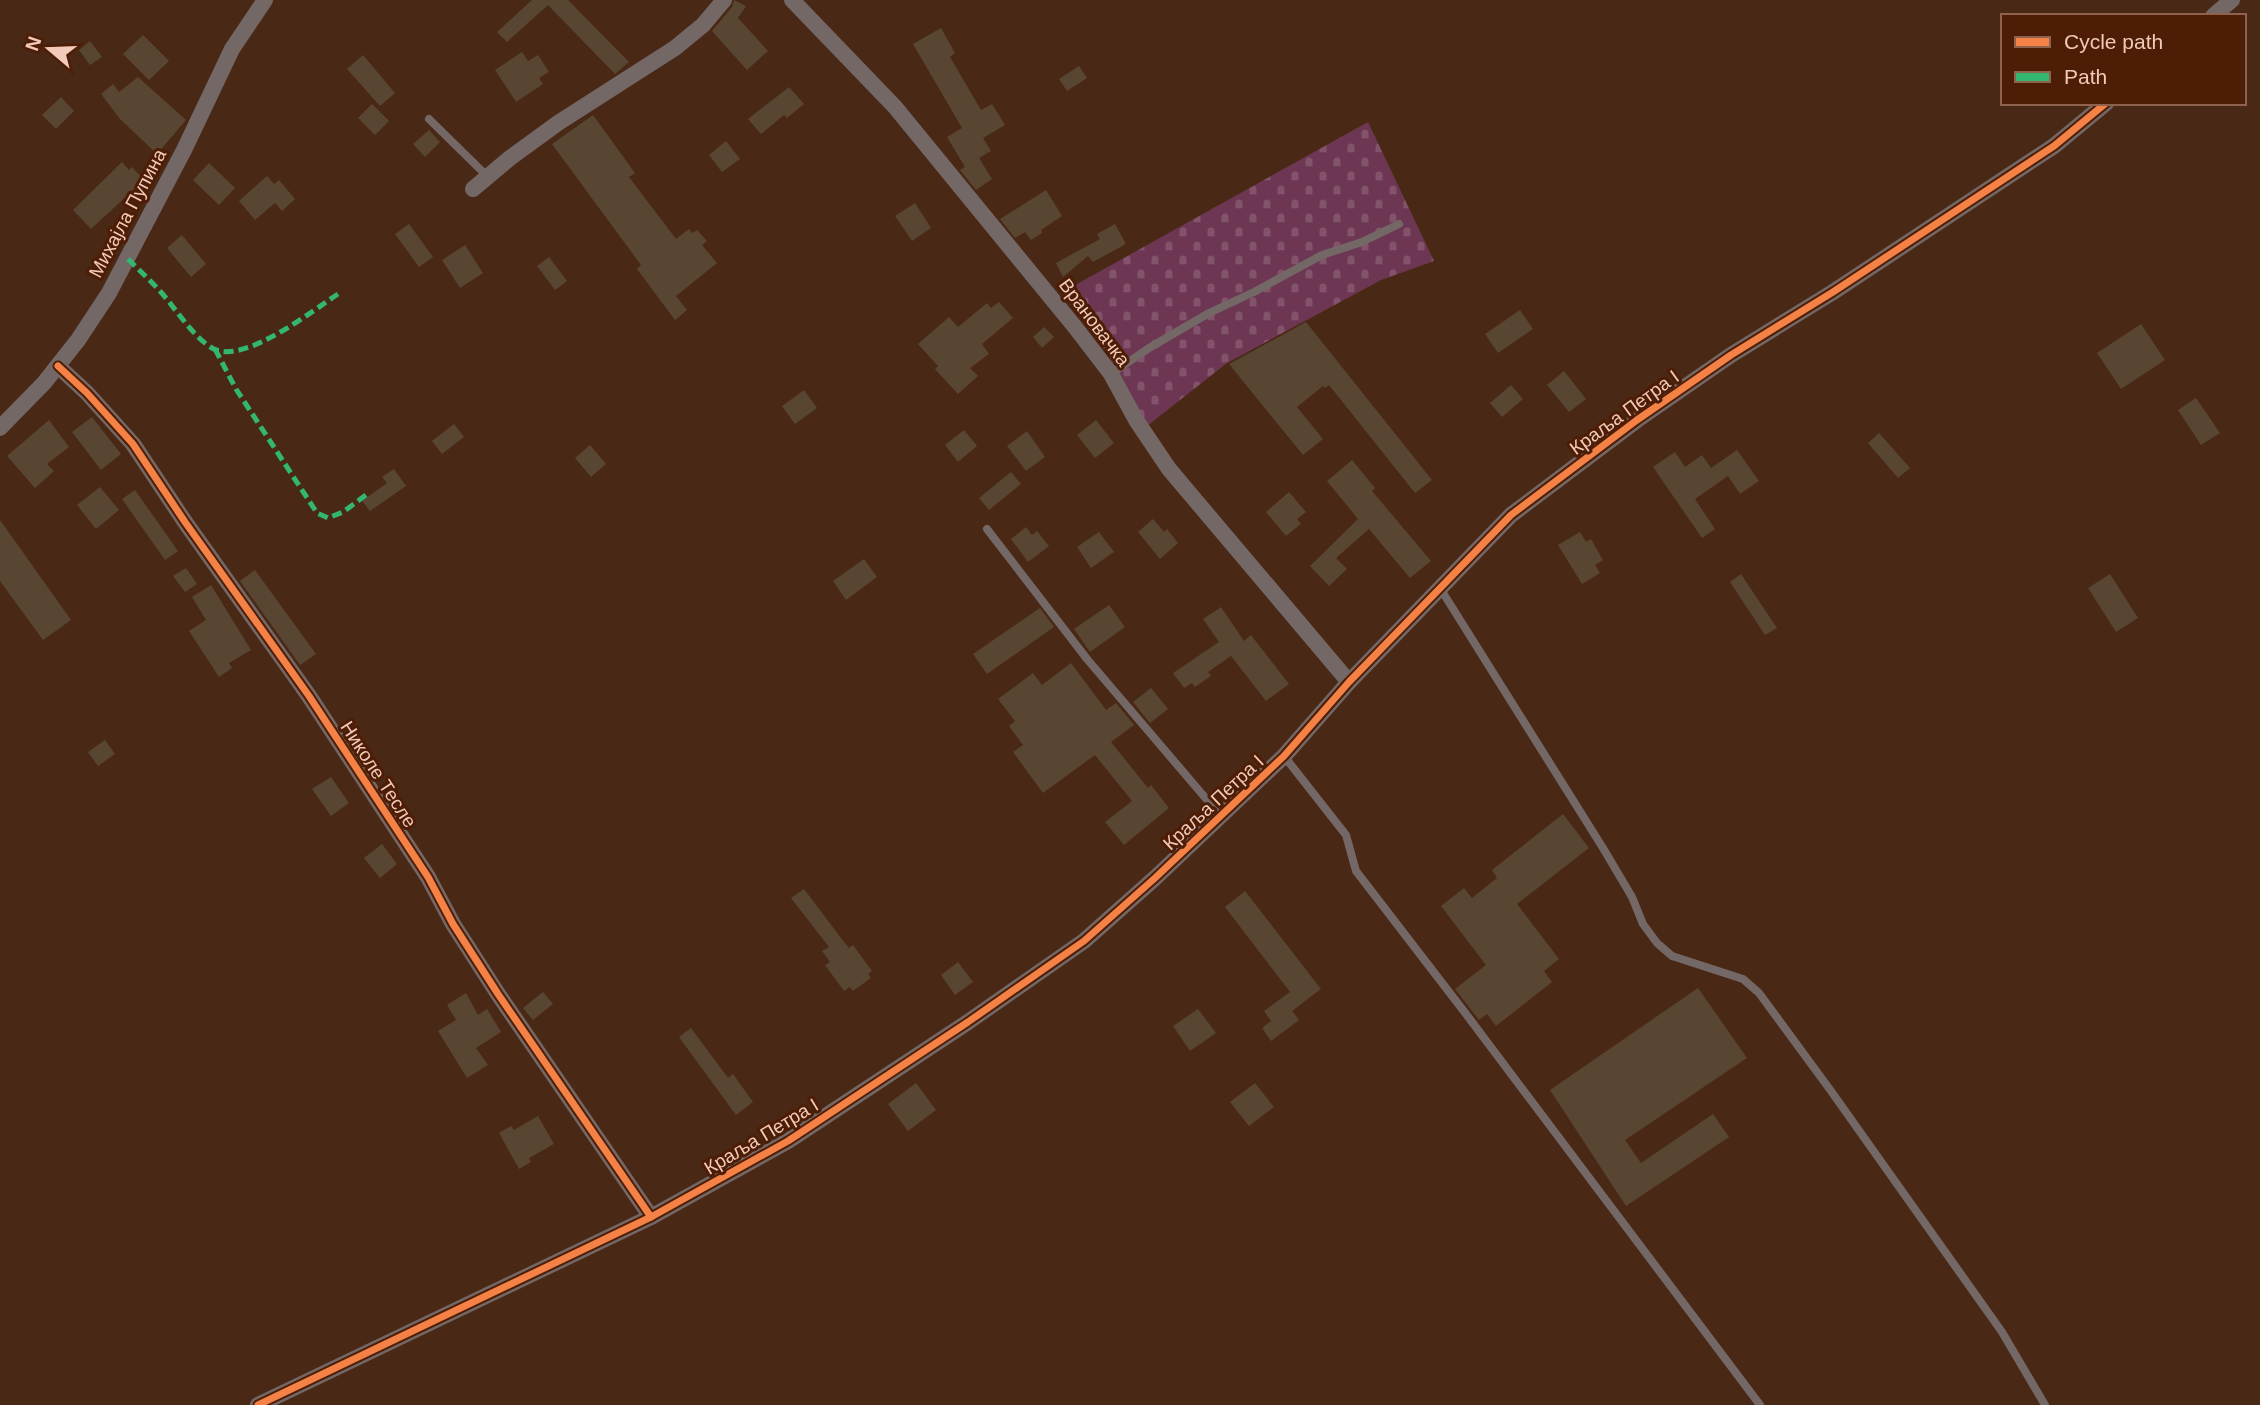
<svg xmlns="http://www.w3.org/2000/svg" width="2260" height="1405" viewBox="0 0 2260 1405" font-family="Helvetica,sans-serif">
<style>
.cemetery{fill:url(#cemetery-stones)}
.building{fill:#584632}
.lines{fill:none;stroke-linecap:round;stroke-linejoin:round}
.lane{stroke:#746867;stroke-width:8}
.street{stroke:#746867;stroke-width:16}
.quiet{stroke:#33b770;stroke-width:5;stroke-dasharray:10 5;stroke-linecap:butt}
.cycleway-casing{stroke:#4e1d05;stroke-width:11}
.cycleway{stroke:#f48246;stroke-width:7}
.labels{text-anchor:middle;stroke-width:6;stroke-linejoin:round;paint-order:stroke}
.street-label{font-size:19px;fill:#f1cab9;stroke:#4e1d05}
</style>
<defs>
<pattern id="cemetery-stones" width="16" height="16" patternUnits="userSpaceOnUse" patternTransform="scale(1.75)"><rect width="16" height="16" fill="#6d3753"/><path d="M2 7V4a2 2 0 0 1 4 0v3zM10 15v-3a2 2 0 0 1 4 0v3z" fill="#82536a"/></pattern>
</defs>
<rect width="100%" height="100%" fill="#4a2816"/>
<polygon class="cemetery" points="1368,122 1434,261 1381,280 1227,363 1147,426 1107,353 1061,293"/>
<g class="building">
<polygon points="532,0 568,0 629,62 615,74 548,5 507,42 497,32"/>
<polygon points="734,0 746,6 738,18 768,51 747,70 712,31 732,7"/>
<polygon points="941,28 955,53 950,57 981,110 992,104 1005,125 983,138 991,151 979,158 992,179 976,190 960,170 965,167 947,137 962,128 913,44"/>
<polygon points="143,35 169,61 149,80 123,54"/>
<polygon points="90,41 102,57 90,65 79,50"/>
<polygon points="522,52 528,61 538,55 549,72 539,78 543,84 516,102 495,70"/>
<polygon points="363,55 395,93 380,106 347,69"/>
<polygon points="1079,66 1087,78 1067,91 1059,79"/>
<polygon points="138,77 186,120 157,154 120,119 101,94 113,84 119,92"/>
<polygon points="789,87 804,104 787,118 784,115 761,134 748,119"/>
<polygon points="61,97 74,111 56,129 42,115"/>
<polygon points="372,104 389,121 375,135 358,118"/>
<polygon points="593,115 635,173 629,177 676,239 689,229 692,233 697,230 707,241 702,245 717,263 676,296 687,310 675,320 637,269 641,265 552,144"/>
<polygon points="429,130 440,142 425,157 413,144"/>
<polygon points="726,141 740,159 722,172 709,155"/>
<polygon points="122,162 129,170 132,167 144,180 91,229 73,210"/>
<polygon points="209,163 235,188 219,205 193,180"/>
<polygon points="267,176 274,184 279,180 295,199 282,211 275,203 255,220 239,201"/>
<polygon points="1046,190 1062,216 1041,230 1042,233 1031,240 1025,232 1015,238 1000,219"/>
<polygon points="915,203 931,228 912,241 895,216"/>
<polygon points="409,224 433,257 419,267 395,234"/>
<polygon points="1115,224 1126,244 1093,262 1088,256 1063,277 1056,263 1100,239 1097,234"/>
<polygon points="182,235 206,264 191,277 167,248"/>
<polygon points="465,245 483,273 460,288 442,260"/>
<polygon points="549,257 567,281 555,290 537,266"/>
<polygon points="999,302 1013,318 982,344 989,354 970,368 978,376 958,394 935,369 938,366 918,344 949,317 958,327 987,303 991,308"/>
<polygon points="1520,310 1533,329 1498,353 1485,334"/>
<polygon points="1306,322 1432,480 1415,493 1329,385 1325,388 1323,386 1297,407 1323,439 1303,455 1229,364"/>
<polygon points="2141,324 2165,360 2121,389 2097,353"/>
<polygon points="1044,327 1054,337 1042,348 1033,337"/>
<polygon points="1564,371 1586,399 1569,412 1547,385"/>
<polygon points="1511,385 1523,399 1502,417 1490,403"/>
<polygon points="804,390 817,408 795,424 782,406"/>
<polygon points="2196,398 2220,433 2201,445 2178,410"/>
<polygon points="92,417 121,454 101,470 72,432"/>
<polygon points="49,420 69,447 47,464 54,471 35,488 7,456"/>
<polygon points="1096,420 1114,443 1095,458 1077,435"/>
<polygon points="454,424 464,437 442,454 432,441"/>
<polygon points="964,430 977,446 958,462 945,445"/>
<polygon points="1027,431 1045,457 1026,471 1007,446"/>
<polygon points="1879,433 1910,468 1898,478 1868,443"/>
<polygon points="590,445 606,464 591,477 575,458"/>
<polygon points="1737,450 1759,481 1740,494 1728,476 1695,499 1715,529 1702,538 1653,467 1675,452 1685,467 1702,455 1711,468"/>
<polygon points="1352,460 1375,488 1372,491 1431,561 1410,578 1369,529 1336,558 1347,569 1329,586 1310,566 1358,519 1327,481"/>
<polygon points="394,469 406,486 370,511 362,501 387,483 382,477"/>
<polygon points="1011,472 1021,484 989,510 979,498"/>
<polygon points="100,487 119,510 96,529 77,505"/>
<polygon points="135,490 178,551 165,560 122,499"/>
<polygon points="1289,492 1306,512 1297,519 1301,524 1286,536 1266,512"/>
<polygon points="1153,519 1164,532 1167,529 1178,543 1160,559 1138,532"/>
<polygon points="0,520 71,620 43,640 0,581"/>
<polygon points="1026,527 1032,535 1037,531 1049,546 1028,562 1011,539"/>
<polygon points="1099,532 1114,552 1091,568 1077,547"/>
<polygon points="1580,532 1586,542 1591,539 1603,560 1595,565 1600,573 1582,584 1558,545"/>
<polygon points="864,559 877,577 846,600 833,581"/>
<polygon points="186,568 197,584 185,592 173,576"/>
<polygon points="255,570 316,654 300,665 240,581"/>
<polygon points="1741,574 1777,628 1765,635 1730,582"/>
<polygon points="2110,574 2138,618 2116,632 2088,588"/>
<polygon points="211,585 251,650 229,663 232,668 219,677 189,631 206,620 192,597"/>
<polygon points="1109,605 1125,627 1090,652 1074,629"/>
<polygon points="1221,607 1244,641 1251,635 1289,684 1266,701 1231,656 1208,672 1211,676 1195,687 1192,683 1184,688 1173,673 1219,642 1203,619"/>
<polygon points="1040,608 1054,627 987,674 973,654"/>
<polygon points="1071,663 1106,710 1116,703 1134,725 1111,742 1148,788 1151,785 1169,808 1124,845 1105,822 1132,801 1095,755 1043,793 1013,752 1023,745 1009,726 1015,721 998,699 1033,673 1042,685"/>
<polygon points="1151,688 1168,709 1150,723 1133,702"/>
<polygon points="105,740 115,754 98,766 88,752"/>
<polygon points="331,777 349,803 331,816 312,789"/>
<polygon points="1563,814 1589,848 1517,904 1559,959 1544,971 1552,982 1496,1026 1487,1014 1479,1020 1455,989 1486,965 1441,906 1464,888 1472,898 1497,878 1492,870"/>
<polygon points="382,844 397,864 380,878 364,858"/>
<polygon points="804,889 841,938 849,948 853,945 872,971 868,974 871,978 853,991 850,987 844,991 825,965 830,962 822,951 829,947 791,898"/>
<polygon points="1245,891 1321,989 1292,1011 1299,1020 1271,1041 1262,1028 1271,1021 1264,1011 1290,992 1225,907"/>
<polygon points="958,962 973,982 955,995 941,975"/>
<polygon points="1698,988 1747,1058 1625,1140 1641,1163 1713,1114 1729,1137 1626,1206 1550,1090"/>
<polygon points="543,992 553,1004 533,1020 523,1008"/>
<polygon points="466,993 478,1015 487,1009 501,1032 476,1048 488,1065 467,1078 438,1031 456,1020 447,1005"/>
<polygon points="1198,1009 1216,1033 1190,1051 1173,1026"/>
<polygon points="691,1028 728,1078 733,1074 753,1102 736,1115 679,1037"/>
<polygon points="916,1083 936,1110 908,1131 888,1104"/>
<polygon points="1255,1083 1274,1107 1249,1126 1230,1102"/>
<polygon points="538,1116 554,1144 529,1158 531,1162 519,1169 499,1133 511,1126 514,1130"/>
</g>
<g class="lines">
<g class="lane">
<polyline points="429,119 488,177"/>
<polyline points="1111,374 1149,348 1209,313 1254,292 1322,255 1362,242 1399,224"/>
<polyline points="987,529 1087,659 1208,801 1224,813"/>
<polyline points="1440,588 1603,848 1632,897 1643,924 1657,943 1672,956 1743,979 1759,993 1831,1091 2002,1332 2045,1405"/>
<polyline points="1284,756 1346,835 1356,871 1466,1014 1760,1405"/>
</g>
<g class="street">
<polyline points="792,0 895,107 1075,327 1111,374 1136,420 1169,469 1349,682"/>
<polyline points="2213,16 2232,0"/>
<polyline points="473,189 510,158 558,123 675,48 703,25 724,0"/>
<polyline points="58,366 87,393 133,444 185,522 309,696 428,877 453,924 498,994 651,1217"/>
<polyline points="0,428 44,383 78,340 109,293 184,150 232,49 265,0"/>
<polyline points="258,1405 651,1217 788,1141 968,1022 1084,941 1155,878 1284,756 1349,682 1511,515 1637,420 1731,355 1833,292 2054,146 2106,103"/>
</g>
<g class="quiet">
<path d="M128,259c10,10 21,20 31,31 15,16 35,49 55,59 31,15 98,-38 124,-55"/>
<polyline points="215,349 236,389 317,513 328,518 343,512 366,495"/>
</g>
<g class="cycleway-casing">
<g id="cycleway">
<polyline points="58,366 87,393 133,444 185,522 309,696 428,877 453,924 498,994 651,1217"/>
<polyline points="258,1405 651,1217 788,1141 968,1022 1084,941 1155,878 1284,756 1349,682 1511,515 1637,420 1731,355 1833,292 2054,146 2106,103"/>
</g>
</g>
<use href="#cycleway" class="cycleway"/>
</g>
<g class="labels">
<g class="street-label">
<text transform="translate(127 213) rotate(-62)" y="7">Михајла Пупина</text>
<text transform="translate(1095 322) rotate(53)" y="7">Врановачка</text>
<text transform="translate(1624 412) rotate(-36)" y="7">Краља Петра I</text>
<text transform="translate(379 774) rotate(57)" y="7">Николе Тесле</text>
<text transform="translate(1213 802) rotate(-43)" y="7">Краља Петра I</text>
<text transform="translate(761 1136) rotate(-31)" y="7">Краља Петра I</text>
</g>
</g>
<rect x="2001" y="14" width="245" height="91" fill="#4e1d05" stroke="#8f624d" stroke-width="2"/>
<rect x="2015" y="37" width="35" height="10" fill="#f48246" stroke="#8f624d" stroke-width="2"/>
<text x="2064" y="49" font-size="21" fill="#f1cab9">Cycle path</text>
<rect x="2015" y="72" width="35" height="10" fill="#33b770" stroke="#8f624d" stroke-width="2"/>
<text x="2064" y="84" font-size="21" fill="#f1cab9">Path</text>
<g transform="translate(49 49) rotate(289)" stroke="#4e1d05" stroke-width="5" paint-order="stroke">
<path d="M0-5L12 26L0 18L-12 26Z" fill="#f1cab9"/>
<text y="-10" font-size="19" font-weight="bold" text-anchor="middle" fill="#f1cab9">N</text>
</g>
</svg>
